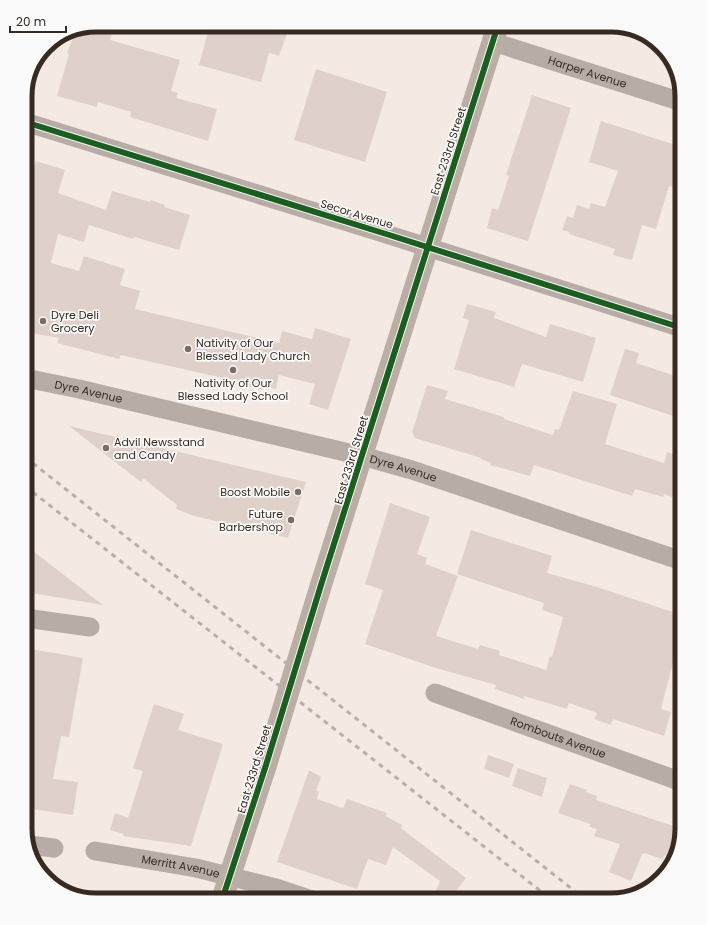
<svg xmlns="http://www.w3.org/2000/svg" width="707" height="925" viewBox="0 0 707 925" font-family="Poppins,sans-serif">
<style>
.building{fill:#dfd1c9}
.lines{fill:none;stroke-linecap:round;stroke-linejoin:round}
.minor{stroke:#b7ada6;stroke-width:19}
.major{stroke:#baaea5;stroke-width:22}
.rail{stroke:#b9b0aa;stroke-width:3;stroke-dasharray:5 5;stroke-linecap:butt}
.cycleway-casing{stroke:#fafafa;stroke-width:8}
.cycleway{stroke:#1b5e20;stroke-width:6}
.poi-dot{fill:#7a6d65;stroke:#fafafa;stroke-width:1.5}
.labels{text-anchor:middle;stroke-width:3.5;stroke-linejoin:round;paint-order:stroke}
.street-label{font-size:11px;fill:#372a21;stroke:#fafafa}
.poi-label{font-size:11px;fill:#372a21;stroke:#fafafa;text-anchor:start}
.rim{fill:none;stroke:#372a21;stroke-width:5}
</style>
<rect width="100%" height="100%" fill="#f5eae3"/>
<g class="building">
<polygon points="96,25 115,25 110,40 180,60 171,91 178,93 176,98 217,109 208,141 130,117 131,112 98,102 97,107 57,96 69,54 67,53 75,33"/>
<polygon points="210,25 290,25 279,56 269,53 261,82 199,65"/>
<polygon points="316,69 387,92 365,162 294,140"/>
<polygon points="532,95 571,108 528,241 487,228 492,208 498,210 509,176 506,175"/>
<polygon points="601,121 682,147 682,190 669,186 656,229 642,225 632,260 613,255 615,249 569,234 570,232 562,230 567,216 573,218 577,205 589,209 591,203 605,207 618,171 589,162"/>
<polygon points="36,161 65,170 58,193 106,210 112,191 150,202 151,200 165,205 164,207 190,215 179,250 134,237 133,239 89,225 84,242 58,234 51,263 79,271 84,256 125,269 120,285 140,291 135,309 279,343 282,331 312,339 315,328 351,339 328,410 309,404 315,384 279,375 276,389 263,386 262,390 245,386 245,383 165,365 121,355 119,359 57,343 59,338 25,332 25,188 28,189"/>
<polygon points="467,304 496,312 494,318 546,337 550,324 596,338 583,382 522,364 514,387 454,369 469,320 463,318"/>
<polygon points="625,349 639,353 636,363 682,378 682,419 610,395"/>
<polygon points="427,385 448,391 445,399 504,417 504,419 553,435 555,429 559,430 573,391 617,404 605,444 664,463 667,452 682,457 682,486 678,499 664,494 663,497 635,489 632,496 534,465 530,476 490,465 491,463 481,459 481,458 415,438 412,432"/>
<polygon points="69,426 306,482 288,538 194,516 176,509 177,505 143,478 141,482"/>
<polygon points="390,503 430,517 417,554 427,558 425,564 458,576 436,636 478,649 480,645 500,651 499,655 546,670 550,656 552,657 563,617 542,610 544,603 457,574 471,530 552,556 547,573 597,587 682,615 682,658 675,655 661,709 671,712 664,736 613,719 611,725 594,719 597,713 569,703 567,709 524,696 524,699 495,689 496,685 436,668 365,644 383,590 365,584"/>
<polygon points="25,545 103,605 25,592"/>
<polygon points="25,648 83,658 69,737 61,736 53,779 78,782 73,815 25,808"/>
<polygon points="154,704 184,714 178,730 223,744 191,846 123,836 124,834 110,830 115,813 128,818 143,771 133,768"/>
<polygon points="488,755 514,764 509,778 484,769"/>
<polygon points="518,768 547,778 542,797 512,786"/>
<polygon points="309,770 321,777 316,791 319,792 317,799 343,808 347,799 387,813 386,816 402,825 401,828 466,878 449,900 432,900 440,881 393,847 386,865 368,859 357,889 277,862"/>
<polygon points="570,784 587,790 586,792 597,796 596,800 682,829 674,859 664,855 663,859 644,853 643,854 642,854 631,881 609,872 620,844 594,836 597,829 590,827 590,824 558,813"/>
</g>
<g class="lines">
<g class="minor">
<path id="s1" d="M493,42l189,60"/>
<polyline points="25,122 383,233 682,328"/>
<path id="s2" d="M25,378l54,11 283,67 50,14 270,91"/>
<polyline points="25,618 90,627"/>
<path id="s3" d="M435,693l247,89"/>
<polyline points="30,845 54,848"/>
<path id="s4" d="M95,851l101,17 80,20 36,12"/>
</g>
<polyline class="major" points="222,900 266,765 321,585 498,25"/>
<g class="rail">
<polyline points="25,457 586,900"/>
<polyline points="25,486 552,900"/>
</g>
<g class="cycleway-casing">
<g id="cycleway">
<polyline points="25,122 383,233 682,328"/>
<polyline points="222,900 266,765 321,585 498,25"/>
</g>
</g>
<use href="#cycleway" class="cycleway"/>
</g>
<g class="poi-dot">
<circle cx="43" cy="321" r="4"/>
<circle cx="188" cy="349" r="4"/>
<circle cx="233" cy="370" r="4"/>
<circle cx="106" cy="448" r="4"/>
<circle cx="298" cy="492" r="4"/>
<circle cx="291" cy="520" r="4"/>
</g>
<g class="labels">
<g class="street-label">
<text dy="4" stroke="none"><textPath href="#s1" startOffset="99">Harper Avenue</textPath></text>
<text transform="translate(448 151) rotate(-72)" y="4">East 233rd Street</text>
<text transform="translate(357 214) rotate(17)" y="4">Secor Avenue</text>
<text dy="4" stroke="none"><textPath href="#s2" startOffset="65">Dyre Avenue</textPath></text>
<text transform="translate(351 460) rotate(-73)" y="4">East 233rd Street</text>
<text dy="4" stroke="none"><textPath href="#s2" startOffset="389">Dyre Avenue</textPath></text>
<text dy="4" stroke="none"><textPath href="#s3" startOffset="131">Rombouts Avenue</textPath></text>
<text transform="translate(254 769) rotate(-73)" y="4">East 233rd Street</text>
<text dy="4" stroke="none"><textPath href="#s4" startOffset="87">Merritt Avenue</textPath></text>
</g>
<g class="poi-label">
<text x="51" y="319">Dyre Deli<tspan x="51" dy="13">Grocery</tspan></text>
<text x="196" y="347">Nativity of Our<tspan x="196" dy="13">Blessed Lady Church</tspan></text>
<text x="233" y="387" text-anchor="middle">Nativity of Our<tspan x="233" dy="13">Blessed Lady School</tspan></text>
<text x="114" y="446">Advil Newsstand<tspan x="114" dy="13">and Candy</tspan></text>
<text x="290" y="496" text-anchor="end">Boost Mobile</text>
<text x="283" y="518" text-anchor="end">Future<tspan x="283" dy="13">Barbershop</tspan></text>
</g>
</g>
<path d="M0 0H707V925H0ZM96 32H611A64 64 0 0 1 675 96V829A64 64 0 0 1 611 893H96A64 64 0 0 1 32 829V96A64 64 0 0 1 96 32Z" fill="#fafafa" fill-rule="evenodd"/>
<path class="rim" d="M96 32H611A64 64 0 0 1 675 96V829A64 64 0 0 1 611 893H96A64 64 0 0 1 32 829V96A64 64 0 0 1 96 32Z"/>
<path d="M10 26v6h56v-6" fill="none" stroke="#372a21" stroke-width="2"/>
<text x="16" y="26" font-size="12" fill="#372a21" stroke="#fafafa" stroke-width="3" paint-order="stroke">20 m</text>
</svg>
